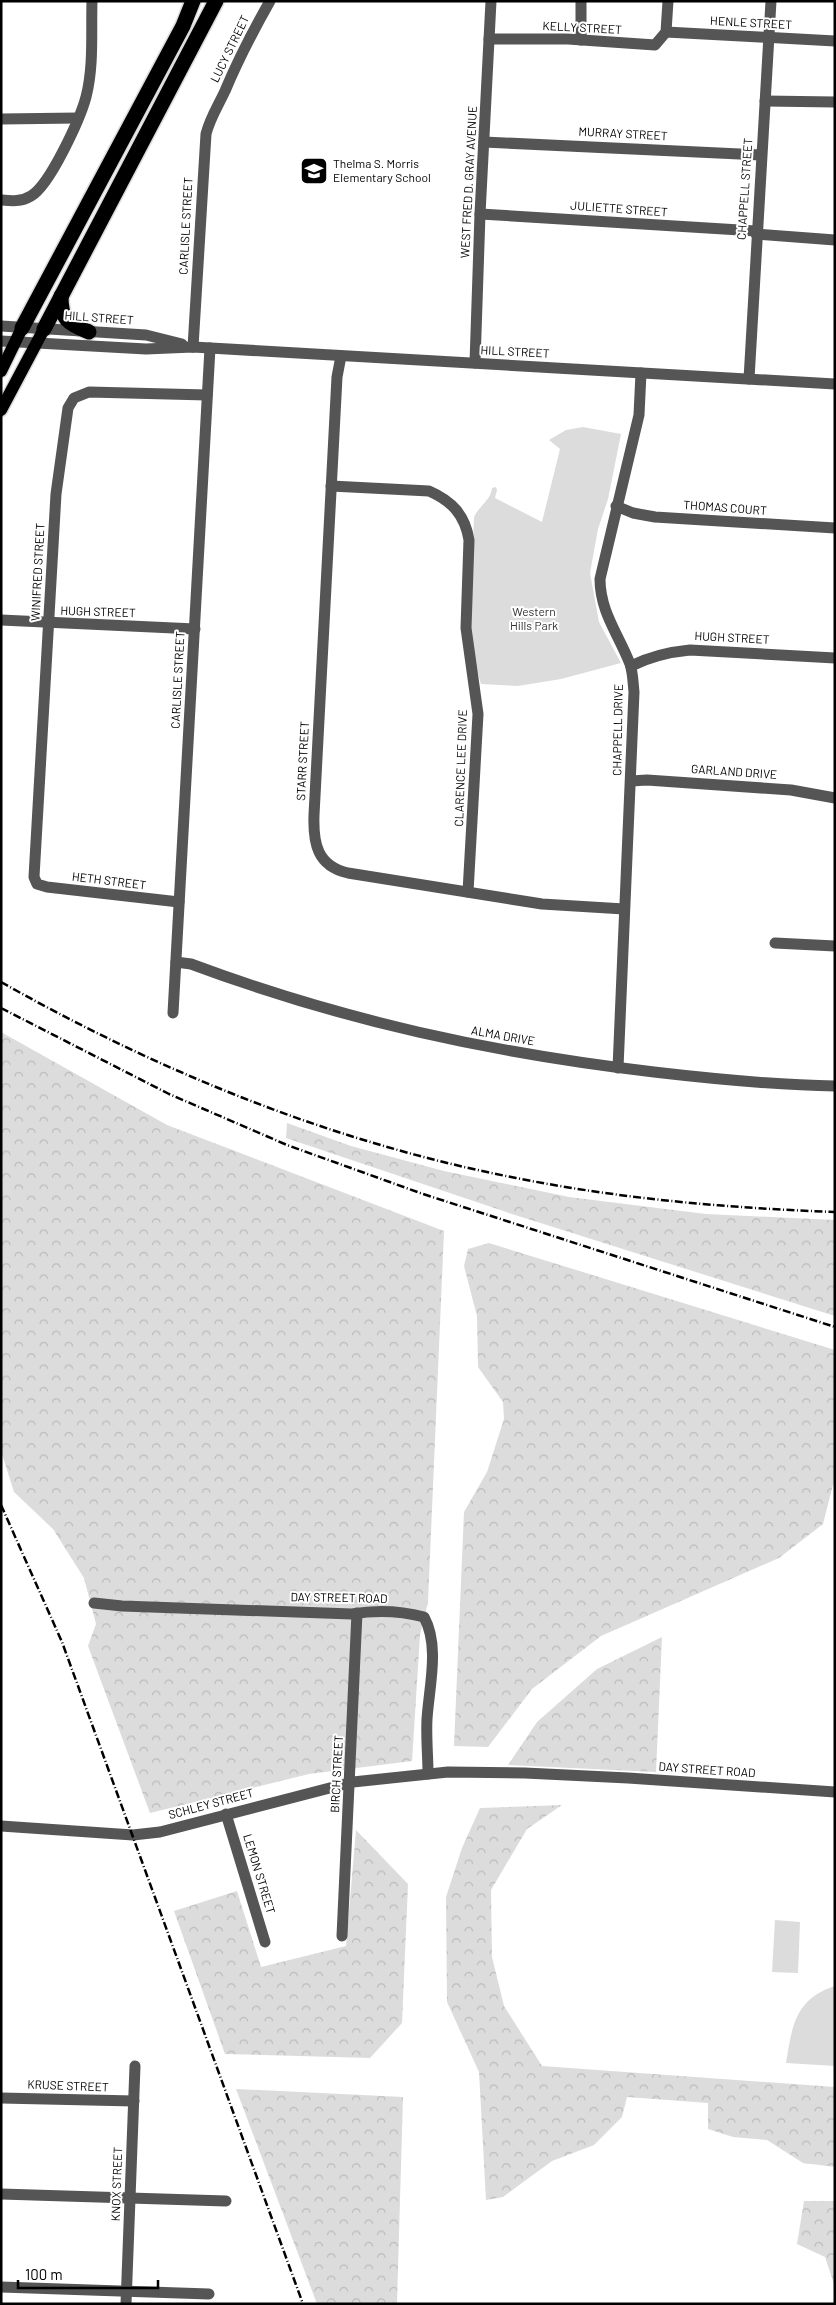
<svg xmlns="http://www.w3.org/2000/svg" width="836" height="2305" viewBox="0 0 836 2305" font-family="Barlow,sans-serif">
<style>
.green{fill:#dcdcdc}
.forest{fill:url(#forest-crowns)}
.lines{fill:none;stroke-linecap:round;stroke-linejoin:round}
.major-casing{stroke:#dbdbdb;stroke-width:15}
.highway-casing{stroke:#dbdbdb;stroke-width:18}
.minor{stroke:#555;stroke-width:11}
.major{stroke:#000;stroke-width:12}
.highway{stroke:#000;stroke-width:15}
.rail{stroke:#000;stroke-width:2.5;stroke-dasharray:8 2.5 1 2.5;stroke-linecap:butt}
.labels{text-anchor:middle;stroke-width:4;stroke-linejoin:round;paint-order:stroke}
.street-label{font-size:12px;fill:#000;stroke:#fff}
.poi-label{font-size:12px;fill:#000;stroke:#fff;text-anchor:start}
.park-label{font-size:12px;fill:#333;stroke:#fff}
</style>
<defs>
<pattern id="forest-crowns" width="20" height="18" patternUnits="userSpaceOnUse" patternTransform="scale(1.25)"><rect width="20" height="18" fill="#dcdcdc"/><path d="M2 6a3 3 0 1 1 6 0M12 15a3 3 0 1 1 6 0" fill="none" stroke="#bbb"/></pattern>
</defs>
<rect width="100%" height="100%" fill="#fff"/>
<g class="green">
<path d="M583,427l38,7 -13,65 -10,30 -8,44 9,49 22,41 -60,16 -43,7 -37,-2 -7,-24 -4,-34 4,-109c5,-11 17,-17 18,-29l4,-1 1,3 -2,8 47,24 18,-73 -11,-9 17,-10z"/>
<polygon points="775,1920 800,1922 798,1973 772,1972"/>
<path d="M835,1986v80l-49,-3c6,-37 9,-64 49,-77z"/>
</g>
<g class="forest">
<polygon points="1,1032 167,1125 444,1231 428,1602 420,1635 412,1761 309,1774 150,1813 88,1646 96,1624 84,1578 53,1529 14,1492 1,1451"/>
<polygon points="287,1123 351,1146 444,1171 569,1197 706,1214 835,1220 835,1316 512,1214 286,1138"/>
<polygon points="489,1243 835,1350 835,1477 823,1524 779,1558 601,1636 532,1689 488,1747 454,1746 464,1512 487,1472 504,1419 503,1402 478,1367 477,1316 464,1266 468,1249"/>
<polygon points="662,1637 656,1772 508,1765 537,1722 597,1669"/>
<polygon points="562,1805 527,1829 491,1890 492,1957 504,2006 542,2066 835,2087 835,2167 803,2163 767,2140 733,2137 708,2129 708,2103 627,2097 622,2117 594,2145 552,2161 503,2197 486,2200 479,2072 447,2002 446,1897 462,1848 480,1808"/>
<polygon points="356,1830 408,1884 402,2023 370,2058 225,2054 174,1911 237,1891 261,1967 346,1946"/>
<polygon points="236,2089 403,2097 397,2304 317,2304"/>
<polygon points="804,2201 835,2201 835,2287 825,2257 797,2244"/>
</g>
<g class="lines">
<g class="major-casing">
<g id="major">
<polyline points="1,371 22,328"/>
<polyline points="1,410 44,329"/>
</g>
</g>
<g class="highway-casing">
<g id="highway">
<path d="M61,296c0,25 7,27 28,36"/>
<polyline points="22,328 183,26 193,1"/>
<polyline points="44,329 216,1"/>
</g>
</g>
<g class="minor">
<polyline points="581,1 581,40"/>
<polyline points="666,32 835,41"/>
<polyline points="489,39 568,39 655,45 666,32 668,1"/>
<polyline points="765,101 835,102"/>
<polyline points="1,119 78,118"/>
<polyline points="484,142 761,155"/>
<path d="M1,200c11,1 20,2 30,-4 19,-11 49,-77 55,-99 8,-31 5,-65 6,-96"/>
<polyline points="480,214 756,231"/>
<polyline points="756,234 835,240"/>
<polyline points="1,326 146,335 182,344"/>
<polyline points="1,341 146,349 193,347 835,384"/>
<path d="M193,347l13,-213c4,-16 12,-28 19,-43 13,-31 28,-60 45,-90"/>
<path d="M341,356l-4,21 -23,438c-1,28 3,51 34,58l194,31 82,5"/>
<polyline points="475,363 480,214 491,1"/>
<polyline points="749,379 771,1"/>
<path d="M331,486l98,5c23,10 36,24 40,49l-3,88 12,86 -10,178"/>
<polyline points="616,506 633,513 655,517 835,528"/>
<polyline points="1,620 195,629"/>
<path d="M631,666c18,-9 38,-14 59,-16l145,8"/>
<polyline points="631,781 647,780 791,790 835,798"/>
<polyline points="179,902 47,887 37,884 34,877 56,494 68,408 74,398 89,392 207,395"/>
<polyline points="775,943 835,946"/>
<path d="M176,962l15,2c153,57 301,89 463,108 60,7 120,13 181,14"/>
<polyline points="173,1013 210,348"/>
<path d="M618,1068l16,-376c-1,-9 -1,-19 -4,-28 -11,-29 -30,-52 -30,-85l39,-164 2,-42"/>
<path d="M94,1603l28,3 230,8c24,-4 49,-3 72,3 16,29 5,70 3,102 -1,18 1,37 1,55"/>
<polyline points="226,1814 265,1942"/>
<polyline points="1,1826 133,1835 160,1832 353,1782 448,1772 525,1773 628,1778 835,1792"/>
<polyline points="342,1936 357,1613"/>
<polyline points="1,2098 134,2101"/>
<polyline points="1,2194 226,2201"/>
<polyline points="1,2287 209,2294"/>
<polyline points="126,2304 135,2066"/>
</g>
<use href="#major" class="major"/>
<use href="#highway" class="highway"/>
<g class="rail">
<path d="M1,982c161,91 334,161 515,196 106,21 212,30 319,34"/>
<polyline points="1,1008 169,1094 287,1145 423,1194 835,1327"/>
<polyline points="1,1505 62,1642 303,2304"/>
</g>
</g>
<defs>
<g id="school-square" transform="scale(1.4375)"><rect x="-9" y="-9" width="18" height="18" rx="4" fill="#000" stroke="#fff"/><path d="M0-5L7-2L0 1L-7-2ZM-4 1L0 2.5L4 1V4Q0 6-4 4Z" fill="#fff"/></g>
</defs>
<g fill-rule="evenodd">
<use href="#school-square" x="314" y="171"/>
</g>
<g class="labels">
<g class="street-label">
<text transform="translate(751 23) rotate(3)" y="4">HENLE STREET</text>
<text transform="translate(582 28) rotate(3)" y="4">KELLY STREET</text>
<text transform="translate(230 49) rotate(-64)" y="4">LUCY STREET</text>
<text transform="translate(623 134) rotate(3)" y="4">MURRAY STREET</text>
<text transform="translate(469 182) rotate(-87)" y="4">WEST FRED D. GRAY AVENUE</text>
<text transform="translate(745 189) rotate(-86)" y="4">CHAPPELL STREET</text>
<text transform="translate(619 209) rotate(4)" y="4">JULIETTE STREET</text>
<text transform="translate(186 226) rotate(-87)" y="4">CARLISLE STREET</text>
<text transform="translate(99 318) rotate(4)" y="4">HILL STREET</text>
<text transform="translate(515 352) rotate(3)" y="4">HILL STREET</text>
<text transform="translate(725 508) rotate(4)" y="4">THOMAS COURT</text>
<text transform="translate(38 572) rotate(-87)" y="4">WINIFRED STREET</text>
<text transform="translate(98 612) rotate(2)" y="4">HUGH STREET</text>
<text transform="translate(732 638) rotate(3)" y="4">HUGH STREET</text>
<text transform="translate(178 680) rotate(-87)" y="4">CARLISLE STREET</text>
<text transform="translate(618 730) rotate(-89)" y="4">CHAPPELL DRIVE</text>
<text transform="translate(303 761) rotate(-87)" y="4">STARR STREET</text>
<text transform="translate(461 768) rotate(-88)" y="4">CLARENCE LEE DRIVE</text>
<text transform="translate(734 772) rotate(4)" y="4">GARLAND DRIVE</text>
<text transform="translate(109 881) rotate(7)" y="4">HETH STREET</text>
<text transform="translate(503 1036) rotate(10)" y="4">ALMA DRIVE</text>
<text transform="translate(339 1598) rotate(1)" y="4">DAY STREET ROAD</text>
<text transform="translate(707 1770) rotate(4)" y="4">DAY STREET ROAD</text>
<text transform="translate(337 1774) rotate(-87)" y="4">BIRCH STREET</text>
<text transform="translate(211 1804) rotate(-15)" y="4">SCHLEY STREET</text>
<text transform="translate(259 1874) rotate(73)" y="4">LEMON STREET</text>
<text transform="translate(68 2086) rotate(2)" y="4">KRUSE STREET</text>
<text transform="translate(117 2184) rotate(-88)" y="4">KNOX STREET</text>
</g>
<g class="poi-label">
<text x="333" y="168">Thelma S. Morris<tspan x="333" dy="14">Elementary School</tspan></text>
</g>
<g class="park-label">
<text x="534" y="616">Western<tspan x="534" dy="14">Hills Park</tspan></text>
</g>
</g>
<rect width="836" height="2305" fill="none" stroke="#000000" stroke-width="5"/>
<path d="M18 2280v8h140v-8" fill="none" stroke="#000000" stroke-width="2.5"/>
<text x="25" y="2280" font-size="15" fill="#000000" stroke="#ffffff" stroke-width="4" paint-order="stroke">100 m</text>
</svg>
